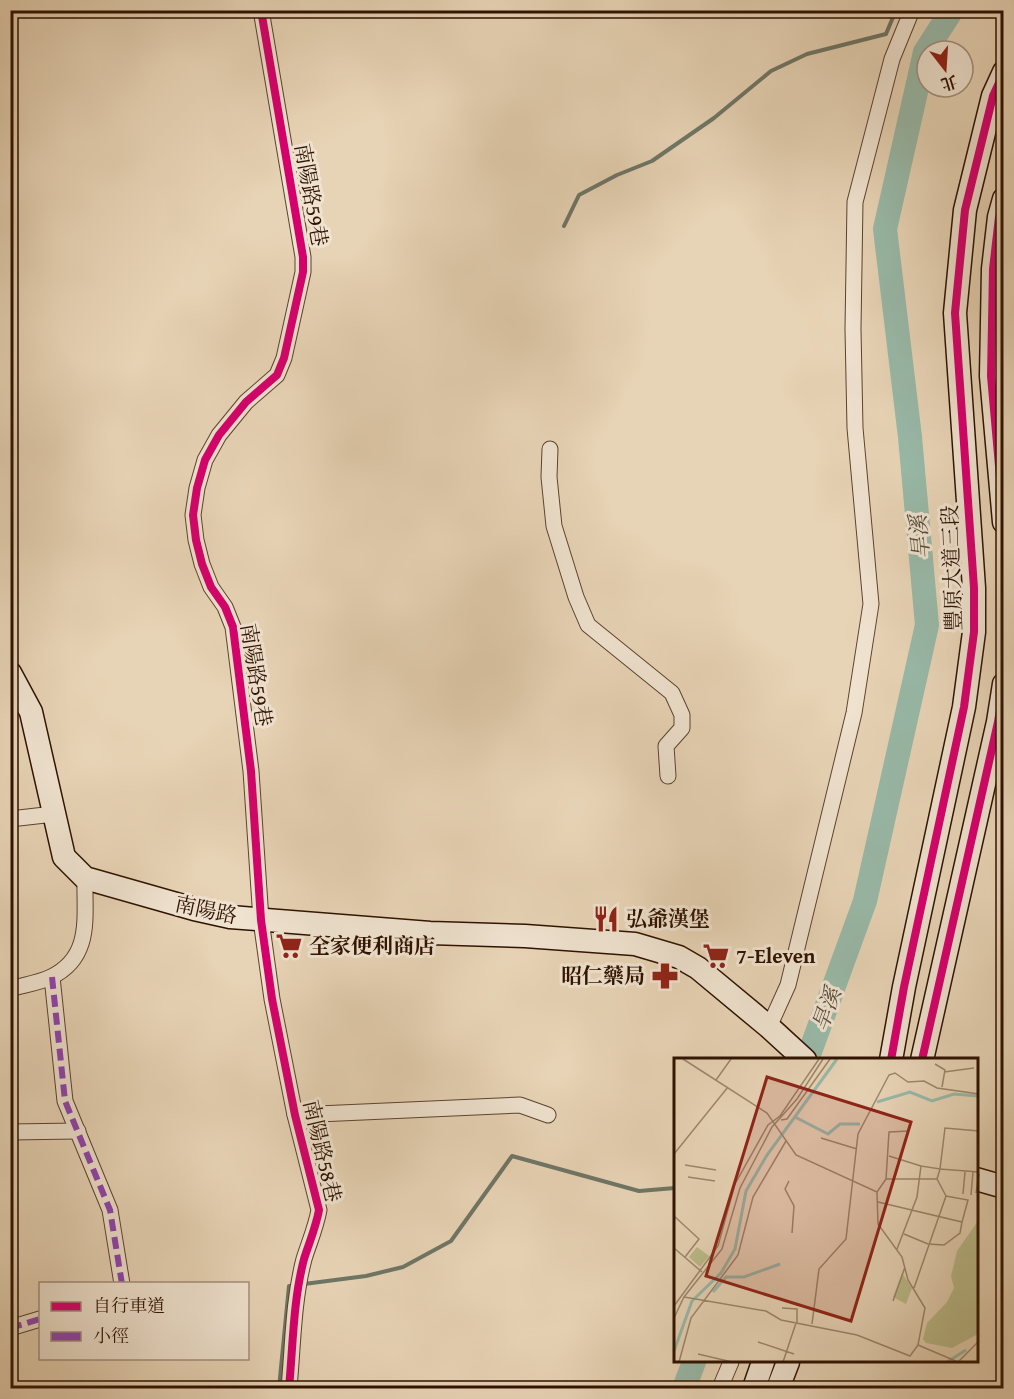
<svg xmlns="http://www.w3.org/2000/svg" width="1014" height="1399" viewBox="0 0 1014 1399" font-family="'Gentium Book Plus','Noto Serif TC',serif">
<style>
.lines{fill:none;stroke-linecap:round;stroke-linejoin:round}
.stream{stroke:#6e7665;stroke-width:4}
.river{stroke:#98b9a8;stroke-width:24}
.street-casing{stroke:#5d422d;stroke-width:17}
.secondary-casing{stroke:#2f1200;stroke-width:25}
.street{stroke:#efe2cf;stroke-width:15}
.secondary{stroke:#efe2cf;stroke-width:22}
.quiet{stroke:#8e44ad;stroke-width:6;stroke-dasharray:12 6;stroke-linecap:butt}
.cycleway-casing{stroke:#efe2cf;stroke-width:11}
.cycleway{stroke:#d6006c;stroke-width:8}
.labels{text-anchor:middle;stroke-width:6;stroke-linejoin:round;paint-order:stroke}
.street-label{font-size:21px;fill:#2f1200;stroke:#efe2cf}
.poi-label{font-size:21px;font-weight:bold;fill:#2f1200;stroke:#efe2cf;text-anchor:start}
.water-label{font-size:22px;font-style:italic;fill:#544c3b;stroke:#efe2cf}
.inset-river{fill:none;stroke:#98b9a8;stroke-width:3}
.inset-road{fill:none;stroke:#9d866d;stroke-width:1.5}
.view{fill:#8f2418;fill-opacity:0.15;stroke:#8f2418;stroke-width:3}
.inset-edge{fill:none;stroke:#2f1200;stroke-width:3}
</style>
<rect width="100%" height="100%" fill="#e7d3b5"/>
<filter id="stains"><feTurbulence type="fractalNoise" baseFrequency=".00333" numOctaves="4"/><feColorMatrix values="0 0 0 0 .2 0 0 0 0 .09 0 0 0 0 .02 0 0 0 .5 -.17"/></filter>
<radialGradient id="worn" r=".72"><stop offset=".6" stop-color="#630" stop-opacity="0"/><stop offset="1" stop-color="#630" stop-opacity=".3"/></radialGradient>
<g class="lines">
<g class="stream">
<polyline points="564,226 579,195 617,175 652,161 714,118 771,71 807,54 886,34 896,10"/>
<polyline points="304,1284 366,1276 403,1267 451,1241 512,1156 639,1191 675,1188"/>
<polyline points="279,1388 289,1286 294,1286"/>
</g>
<g class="river">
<polyline points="807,1060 865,901 927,625 910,437 885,229 925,52 952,10"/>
<polyline points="684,1388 694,1362"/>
</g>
<g class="street-casing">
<g id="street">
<path d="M261,10l42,247v15l-19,86 -7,17 -31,27 -27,33 -14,25 -8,28 -4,27 3,25 6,24 9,23 14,20 8,20 18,144 10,149 11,79 23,116 24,95c-3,17 -10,33 -15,49 -11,42 -11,87 -15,129"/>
<polyline points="550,449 549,477 554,526 576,597 588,625 672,693 682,715 682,728 666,746 668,776"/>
<polyline points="10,819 54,814"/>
<polyline points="52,977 65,1101 110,1210 122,1284"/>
<path d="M10,989c13,-4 29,-6 41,-12 42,-20 33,-61 34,-99"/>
<polyline points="769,1027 788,985 854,713 871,604 855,428 853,329 855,202 892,59 912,10"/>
<polyline points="295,1115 520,1105 548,1115"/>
<polyline points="10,1132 78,1131"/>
<polyline points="10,1328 40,1319"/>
<polyline points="720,1388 731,1362"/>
</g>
</g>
<g class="secondary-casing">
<g id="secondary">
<polyline points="1004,199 999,217 993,269 991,376 1004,522"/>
<polyline points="10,673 31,712 64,857 85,878 194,909 230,917 430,933 525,936 635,944 679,957 698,968 769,1027 805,1060"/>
<polyline points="891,1060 904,987 964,707 974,632 974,588 955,313 965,210 993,96 1004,72"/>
<polyline points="922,1060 998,722 1004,684"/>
<polyline points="976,1179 1004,1187"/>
<polyline points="754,1388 763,1362"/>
<polyline points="778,1388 788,1362"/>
</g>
</g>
<use href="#street" class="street"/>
<use href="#secondary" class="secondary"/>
<g class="quiet">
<polyline points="52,977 65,1101 110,1210 122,1284"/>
<polyline points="10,1328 40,1319"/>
</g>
<g class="cycleway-casing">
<g id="cycleway">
<path d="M261,10l42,247v15l-19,86 -7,17 -31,27 -27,33 -14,25 -8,28 -4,27 3,25 6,24 9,23 14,20 8,20 18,144 10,149 11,79 23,116 24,95c-3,17 -10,33 -15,49 -11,42 -11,87 -15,129"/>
<polyline points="1004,199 999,217 993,269 991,376 1004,522"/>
<polyline points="891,1060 904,987 964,707 974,632 974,588 955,313 965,210 993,96 1004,72"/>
<polyline points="922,1060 998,722 1004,684"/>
</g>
</g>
<use href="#cycleway" class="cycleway"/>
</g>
<defs>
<g id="restaurant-bare" transform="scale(2.07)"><path d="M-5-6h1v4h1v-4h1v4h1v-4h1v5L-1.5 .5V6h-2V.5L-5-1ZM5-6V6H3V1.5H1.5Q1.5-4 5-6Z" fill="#8f2418" stroke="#efe2cf" stroke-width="2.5" paint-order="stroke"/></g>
<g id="supermarket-bare" transform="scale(2.07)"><path d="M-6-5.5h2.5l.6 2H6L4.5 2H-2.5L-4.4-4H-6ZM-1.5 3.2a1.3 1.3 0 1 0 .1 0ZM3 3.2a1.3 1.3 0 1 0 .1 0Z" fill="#8f2418" stroke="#efe2cf" stroke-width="2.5" paint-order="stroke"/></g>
<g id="pharmacy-bare" transform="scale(2.07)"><path d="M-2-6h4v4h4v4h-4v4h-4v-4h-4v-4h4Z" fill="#8f2418" stroke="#efe2cf" stroke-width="2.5" paint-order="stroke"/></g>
</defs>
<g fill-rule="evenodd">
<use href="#restaurant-bare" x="606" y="919"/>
<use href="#supermarket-bare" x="289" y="946"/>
<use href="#supermarket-bare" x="716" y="956"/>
<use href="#pharmacy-bare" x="665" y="976"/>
</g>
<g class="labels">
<g class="street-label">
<text transform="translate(311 195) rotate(80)" y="7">南陽路59巷</text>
<text transform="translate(952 568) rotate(-92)" y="7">豐原大道三段</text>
<text transform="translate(256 675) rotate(81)" y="7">南陽路59巷</text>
<text transform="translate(206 910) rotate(12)" y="7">南陽路</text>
<text transform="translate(322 1151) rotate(77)" y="7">南陽路58巷</text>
</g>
<g class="poi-label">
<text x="626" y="926">弘爺漢堡</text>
<text x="309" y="953">全家便利商店</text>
<text x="736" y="963">7-Eleven</text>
<text x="645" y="983" text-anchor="end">昭仁藥局</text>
</g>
<g class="water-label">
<text transform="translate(919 537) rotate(-95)" y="8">旱溪</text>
<text transform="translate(826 1009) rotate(-70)" y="8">旱溪</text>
</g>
</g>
<g transform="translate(674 1058)">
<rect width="304" height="304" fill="#e7d3b5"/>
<path d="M304,163v113l-26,14 -26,-5 -3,-4 4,-16 20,-21 7,-14 -3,-12 6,-25zM23,189l12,9 -9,11 -11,-10zM228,215l10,15 -6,16 -13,-7z" fill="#bbbb8a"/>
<path class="inset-river" d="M203,44l33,-10 22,9 22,-7 24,2M121,59l33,17 12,-10h20M39,234l13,-15h18l36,-13M0,293l18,-50 29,-28 14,-24 11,-58 21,-36 70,-96M273,304l19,-12"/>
<path class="inset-road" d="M9,1l84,54 29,42 81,37 1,32 24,33 6,23 17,28 -7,37 -8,11 -53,-21 -76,-15 -15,-9 -82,-14M261,6l10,6 -3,17M270,14l30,-4M42,22l15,-21M107,62l6,-1 43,-60M147,80l36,11M0,96l54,-67M215,98l32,10M11,107l31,5M14,119l27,4M212,121l3,-47 20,-1M263,121l3,-10 39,3M115,123l-4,8 9,17 -2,27M203,134l9,-13h51M302,135l3,-19M289,136l2,-22M297,137l2,-23M204,144l84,20 6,-22 -22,-4M0,158l25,23 -14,18M230,176l24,10 16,1 16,-12 2,-11M0,190l28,24M223,191l20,-52 4,-31 19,3 5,-41 34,3M240,230l32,-92 -9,-17M219,243l12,-34M0,248l44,-60 17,-62 33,-59 12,-9 39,-57M108,250l15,1v14M0,260l10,-21 38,-48 18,-61 32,-61 25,-28 26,-40M138,266l7,-55 27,-30 12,-105 31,-59 6,-2 13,9 16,-1 13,7 42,6M84,284l36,12M244,287l40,17M24,296l34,8M5,304l12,-44 47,-63 15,-58 33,-56M109,304l13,-39M284,304l21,-21"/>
<path class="view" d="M93,19l144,45 -60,199 -145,-45z"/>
<rect width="304" height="304" class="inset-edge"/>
</g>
<rect width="1014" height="1399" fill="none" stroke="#e7d3b5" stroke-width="36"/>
<rect x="12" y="12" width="990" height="1375" fill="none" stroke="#2f1200" stroke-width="3"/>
<rect x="18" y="18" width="978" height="1363" fill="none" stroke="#2f1200" stroke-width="1.5"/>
<rect x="39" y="1282" width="210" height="78" fill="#efe2cf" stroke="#a28f7c" stroke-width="1.5"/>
<rect x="51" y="1302" width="30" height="9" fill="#d6006c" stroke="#a28f7c" stroke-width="1.5"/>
<text x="93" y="1312" font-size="18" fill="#2f1200">自行車道</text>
<rect x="51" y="1332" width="30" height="9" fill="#8e44ad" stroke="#a28f7c" stroke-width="1.5"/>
<text x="93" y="1342" font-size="18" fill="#2f1200">小徑</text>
<g transform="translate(945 69) rotate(163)"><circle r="28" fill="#efe2cf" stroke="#a28f7c" stroke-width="1.5"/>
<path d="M0-4.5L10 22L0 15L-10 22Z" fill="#8f2418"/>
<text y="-9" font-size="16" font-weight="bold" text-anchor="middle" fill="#2f1200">北</text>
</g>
<rect width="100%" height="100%" filter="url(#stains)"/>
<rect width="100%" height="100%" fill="url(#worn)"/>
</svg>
